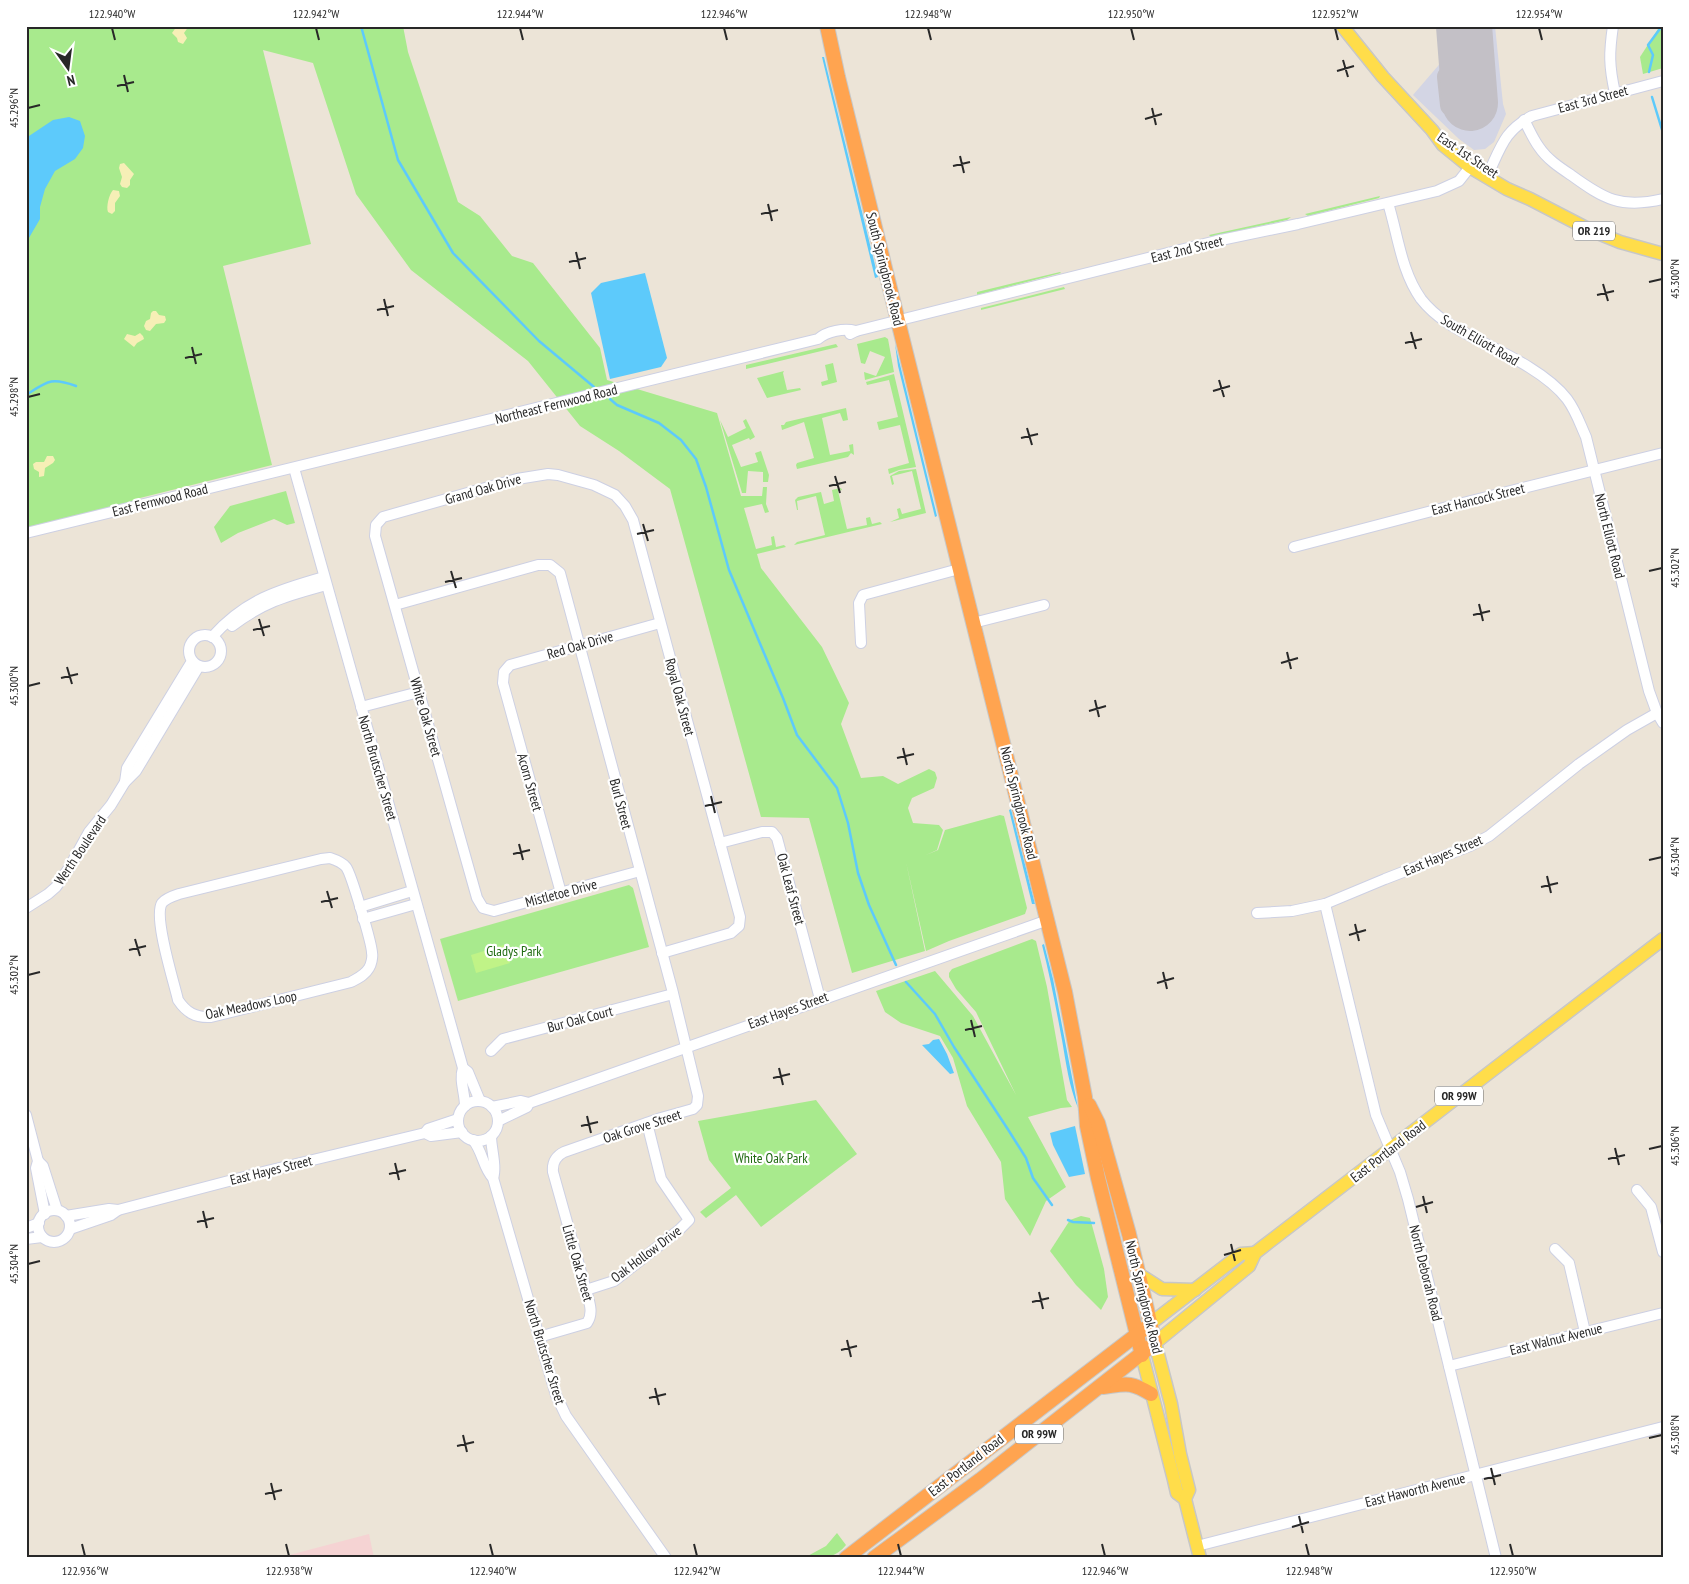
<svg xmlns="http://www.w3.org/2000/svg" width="1689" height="1584" viewBox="0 0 1689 1584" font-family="'PT Sans Narrow',sans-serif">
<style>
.medical{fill:#f5d3d3}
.airport{fill:#d3d5e4}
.green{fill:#a8ea8d}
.sand{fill:#f6efb6}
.pitch{fill:#c0f387}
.water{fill:#5dcafb}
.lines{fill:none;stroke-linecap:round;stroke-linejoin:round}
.stream{stroke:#5dcafb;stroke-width:2.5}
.taxiway{stroke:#c3c0c6;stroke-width:22}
.runway{stroke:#c3c0c6;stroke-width:56}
.minor-casing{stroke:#cdd0e3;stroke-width:12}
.major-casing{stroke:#c7c7c7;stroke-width:15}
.highway-casing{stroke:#c7c7c7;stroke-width:16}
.minor{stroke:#fff;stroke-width:10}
.major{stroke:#ffdd4a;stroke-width:12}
.highway{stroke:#ffa450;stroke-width:14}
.ticks{fill:none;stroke:#282828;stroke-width:2}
.labels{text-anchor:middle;stroke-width:4.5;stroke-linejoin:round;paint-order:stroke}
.shield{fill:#fff;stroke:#686868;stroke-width:1}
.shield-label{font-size:12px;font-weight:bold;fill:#282828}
.street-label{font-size:14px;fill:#282828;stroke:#fff}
.park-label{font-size:14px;fill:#206b11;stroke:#fff}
.neatline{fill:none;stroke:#282828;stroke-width:2}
.ticks-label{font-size:12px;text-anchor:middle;fill:#282828}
</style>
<rect width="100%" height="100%" fill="#ece4d7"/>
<polygon class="medical" points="369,1534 374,1558 278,1558"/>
<polygon class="airport" points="1449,26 1495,26 1503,104 1506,114 1494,142 1485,149 1474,150 1459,139 1413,95 1444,59 1450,36"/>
<g class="green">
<polygon points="26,26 403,26 408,52 458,202 480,216 512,256 533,263 600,348 607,380 717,413 741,496 762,496 763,487 767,487 766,504 769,512 765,513 762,504 744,508 756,549 772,545 771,537 774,536 776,547 784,545 786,547 757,554 761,568 822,647 849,703 841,724 861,778 883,776 898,784 929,769 935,772 937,778 934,788 912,798 908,808 913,823 939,825 943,830 937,850 926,855 938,850 945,830 1000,815 1004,816 1027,908 1025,914 949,941 926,951 906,862 925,951 852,973 809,818 761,817 670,489 619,451 580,426 528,361 411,270 356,194 313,63 263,50 311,244 223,266 272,465 140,498 142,501 26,530"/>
<polygon points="1660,26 1663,26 1663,68 1643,74 1640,57"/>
<polygon points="1380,196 1379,198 1308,216 1305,214"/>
<polygon points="1291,217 1287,220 1211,237 1209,235"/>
<polygon points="1060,272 1061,273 977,295 977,292"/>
<polygon points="1064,287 1065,289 981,310 981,308"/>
<polygon points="885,337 888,339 894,372 865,380 864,372 876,376 885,357 870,351 865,364 861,363 857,344"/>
<polygon points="836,344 838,347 746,369 746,365"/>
<polygon points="833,363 837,382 822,386 821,382 828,380 825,365"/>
<polygon points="784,371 783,373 787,390 800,388 801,390 767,398 757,378"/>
<polygon points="894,374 916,467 899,470 889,474 888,469 909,463 900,425 879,430 877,422 898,417 889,380 867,385 866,382"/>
<polygon points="846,408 848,420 843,421 840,413 822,418 830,455 850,451 849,445 853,444 854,455 851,453 848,457 797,469 796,465 797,463 814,458 804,422 782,430 781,425 784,425 786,422"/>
<polygon points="746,419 755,437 750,440 749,438 732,445 741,467 758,462 755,453 761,451 769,475 768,482 763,482 763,472 748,471 746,493 742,493 720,420 728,437 746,428 743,421"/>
<polygon points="916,469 926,513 890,522 899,518 897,509 900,508 902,514 921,509 912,471 892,476 894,484 892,485 890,476 899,471"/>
<polygon points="841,488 842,490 838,491 847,529 867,525 866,518 870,517 872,524 880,522 882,524 794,545 797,542 825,535 816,496 797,501 798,510 797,510 795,500 798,497 821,492 824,504 834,501 832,490"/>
<polygon points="286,491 295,523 287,525 274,519 238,533 221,543 214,527 230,506"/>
<polygon points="629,885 633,888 649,947 458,1001 440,939"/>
<polygon points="1032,939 1036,941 1047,987 1067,1100 1072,1107 1061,1108 1028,1117 1066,1187 1046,1201 1030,1236 1005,1199 1001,1162 967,1106 953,1058 940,1036 901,1023 885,1012 876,991 935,971 973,1016 1016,1095 976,1012 956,989 949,977 949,973 952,969"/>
<polygon points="816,1100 857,1154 761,1227 736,1195 706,1218 700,1212 731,1188 709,1160 698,1121"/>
<polygon points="1081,1216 1090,1218 1104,1269 1108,1297 1101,1310 1076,1285 1050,1251 1070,1220"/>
<path d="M837,1533l9,12c-12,15 -25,13 -42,13l22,-12z"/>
</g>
<g class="sand">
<polygon points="177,26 189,26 184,33 187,38 183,44 178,42 177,38 172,33"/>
<polygon points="124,163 134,174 130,180 130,185 127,188 122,187 120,184 122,177 119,168 120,164"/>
<path d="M113,190l6,1 1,5 -5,7v8l-3,3 -4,-2c-2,-5 1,-18 5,-22z"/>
<polygon points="153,311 156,311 159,315 165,316 166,320 164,323 156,324 150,331 146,330 144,326 146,321 150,319 151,313"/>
<polygon points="140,333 143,336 144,339 137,343 134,347 124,339 127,334 135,336"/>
<polygon points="47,456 53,456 55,460 53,463 45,468 44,476 39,477 39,472 34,469 33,464 36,462 44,462"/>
</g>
<polygon class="pitch" points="504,945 510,963 476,973 471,955"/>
<g class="water">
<polygon points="822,57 824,57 878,277 875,278"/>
<polygon points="69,117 80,121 85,136 83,148 75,159 55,171 45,189 40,207 40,219 26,243 26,138 53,120"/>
<polygon points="645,273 667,358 661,367 610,379 591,293 601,283"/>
<polygon points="895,344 937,516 935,517 898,366"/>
<polygon points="1011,809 1035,904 1032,904 1009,810"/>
<path d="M1044,944l9,35 25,129c-9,-22 -12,-45 -16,-68 -6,-32 -12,-64 -20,-95z"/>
<polygon points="939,1039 947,1054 954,1073 950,1074 922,1045 929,1044 933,1040"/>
<polygon points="1075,1126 1085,1174 1069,1177 1053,1145 1050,1133"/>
</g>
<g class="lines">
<g class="stream">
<polyline points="361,26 398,160 453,253 539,341 594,387"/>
<polyline points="1649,72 1653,55 1648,45 1662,26"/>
<polyline points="1652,97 1663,133"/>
<path d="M26,395c22,-14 25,-18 50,-9"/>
<polyline points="610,399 617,405 659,423 681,440 696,459 706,487 729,570 783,698 797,735 837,788 848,823 858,873 869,905 896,965"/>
<polyline points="906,982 935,1014 954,1047 1009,1131 1026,1158 1033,1178 1052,1205"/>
<polyline points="1068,1220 1073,1222 1094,1223"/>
</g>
<polyline class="taxiway" points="1467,61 1454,70 1448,77 1451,105 1456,108 1464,108 1470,103"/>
<polyline class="runway" points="1464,26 1470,103"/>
<g class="minor-casing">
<g id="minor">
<path d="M1613,26c-4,27 -4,40 2,67"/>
<path d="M1524,120c5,9 9,19 15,27 8,12 20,20 32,28 33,24 50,34 92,24"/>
<path d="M1490,170c12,-26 16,-40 42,-54l131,-35"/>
<path d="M1388,203c10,32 13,68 33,96 15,19 34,29 55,40 30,15 71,34 91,60 9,12 13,25 19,38l63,254 8,22 6,10"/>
<polyline points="850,334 856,331 1216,241 1298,224 1437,191 1459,181 1470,167"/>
<polyline points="294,468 463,1068 468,1072 480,1101"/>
<path d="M26,533l792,-194c9,-8 26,-11 38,-8"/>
<polyline points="1294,547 1451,506 1663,453"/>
<path d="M395,605l143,-40h12l10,8 112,416 26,107 -1,9 -4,4 -32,9 -97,34c-8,4 -12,10 -11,20l33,118c3,11 8,23 1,33l-48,14"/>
<polyline points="973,623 1044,605"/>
<path d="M232,626c33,-25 55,-30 94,-41"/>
<circle cx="205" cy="651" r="16"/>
<path d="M212,637c33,-37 66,-47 112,-60"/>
<polyline points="861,643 859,603 863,595 959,569"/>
<polyline points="361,707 419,692"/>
<polyline points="125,782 127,768 192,661"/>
<polyline points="720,843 762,832 772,832 777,838 820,999"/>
<path d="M330,858c6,2 12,4 16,9 5,6 26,77 26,86 1,4 -1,12 -3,15 -4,7 -11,10 -18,14l-140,35c-16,1 -25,-5 -33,-17 -4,-18 -25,-83 -16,-97 4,-5 11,-7 17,-9l142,-35z"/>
<polyline points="640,871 494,911 483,908 477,898 375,536 376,525 383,517 517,479 548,474 558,475 594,485 615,495 625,506 633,520 740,917 739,926 731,933 662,953"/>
<polyline points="561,893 503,683 504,672 510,665 660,623"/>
<polyline points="1325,904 1376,1115 1400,1172 1408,1199 1496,1558"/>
<polyline points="360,907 412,891"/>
<polyline points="26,908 48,894 56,887 69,868 89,832 111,805 125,782 136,771 199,666"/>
<polyline points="1257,913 1292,911 1325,904 1385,879 1470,846 1489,836 1579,764 1627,730 1657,713"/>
<polyline points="363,919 416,904"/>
<polyline points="491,1051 503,1039 673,994"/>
<path d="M463,1068c-4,12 2,25 2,38"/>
<circle cx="478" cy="1121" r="20"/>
<polyline points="492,1107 521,1101 529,1103"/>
<polyline points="26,1115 38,1161 36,1168 45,1214"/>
<polyline points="498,1121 527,1107 529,1103 1048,920"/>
<polyline points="425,1133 428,1129 458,1119"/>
<path d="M491,1136c0,12 6,31 2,42"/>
<path d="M473,1140c10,12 10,28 20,38l58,200 5,17 10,21 100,142"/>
<polyline points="38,1161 43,1166 57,1210"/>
<polyline points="1637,1190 1651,1207 1663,1252"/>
<circle cx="54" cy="1226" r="16"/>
<polyline points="66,1216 109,1209 118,1210 267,1171 425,1133 431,1136 462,1132"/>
<polyline points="26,1228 39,1223"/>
<polyline points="70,1229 111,1215 118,1210"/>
<polyline points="26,1239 42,1237"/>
<polyline points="1555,1249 1569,1263 1585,1332"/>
<polyline points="586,1290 614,1281 679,1230 689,1220 661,1179 647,1123"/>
<polyline points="1449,1366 1663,1313"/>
<polyline points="1197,1546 1663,1427"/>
</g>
</g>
<g class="major-casing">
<g id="major">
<polyline points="1342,26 1383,77 1432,130 1443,145 1470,167 1507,189 1530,199 1588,229 1620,242 1663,254"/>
<polyline points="1140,1275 1162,1289 1195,1290"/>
<polyline points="1150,1324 1241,1254 1255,1253"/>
<polyline points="1142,1355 1174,1480 1177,1493 1185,1499 1200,1558"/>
<polyline points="1185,1499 1189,1490 1180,1454 1171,1404 1155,1343 1249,1266 1255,1253 1264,1246 1663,939"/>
</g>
</g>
<g class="highway-casing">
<g id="highway">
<polyline points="827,26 838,77 898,321 1065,992 1085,1097 1087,1126 1098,1178 1142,1355"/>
<path d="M1103,1387c23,-3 27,-6 48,7"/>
<polyline points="846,1558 1144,1329"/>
<polyline points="874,1558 980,1480 1155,1343 1129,1234 1098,1123 1089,1105"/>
</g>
</g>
<use href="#minor" class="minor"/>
<use href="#major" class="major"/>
<use href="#highway" class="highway"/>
</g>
<path class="ticks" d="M112,28l3,12M316,28l3,12M520,28l3,12M724,28l3,12M928,28l3,12M1131,28l3,12M1335,28l3,12M1539,28l3,12M1343,60l5,17M1337,71l17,-5M124,75l4,17M117,86l17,-4M28,108l12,-3M1152,108l4,17M1145,119l17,-5M960,156l4,17M953,166l17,-4M768,204l4,17M761,214l17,-4M576,252l4,17M569,262l17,-4M1649,282l13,-3M1603,284l5,17M1597,295l17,-4M384,299l4,17M377,310l17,-4M1411,332l5,17M1405,343l17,-4M192,347l4,17M185,358l17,-4M1219,380l5,17M1213,391l17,-5M28,397l12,-3M1027,428l5,17M1021,438l17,-4M835,476l5,17M829,486l17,-4M643,524l5,17M637,534l17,-4M451,571l5,17M1649,571l13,-3M445,582l17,-4M1479,604l4,17M1473,615l17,-4M259,619l5,17M253,630l17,-4M1287,652l4,17M1281,663l17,-5M67,667l5,17M61,678l17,-4M28,686l12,-3M1095,700l4,17M1089,711l17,-5M903,748l4,17M897,758l17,-4M711,796l4,17M705,806l17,-4M519,844l4,16M513,854l17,-4M1649,860l13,-3M1547,876l4,17M1541,887l17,-4M327,891l5,17M321,902l17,-4M1355,924l4,17M1349,935l17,-5M135,939l5,17M129,950l17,-4M1163,972l4,17M28,975l12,-3M1157,983l17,-5M971,1020l4,17M965,1030l17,-4M779,1068l4,17M773,1078l17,-4M587,1116l4,17M581,1126l17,-4M1615,1148l4,17M1649,1149l13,-3M1608,1159l17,-4M395,1163l4,17M389,1174l17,-4M1423,1196l4,17M1416,1207l17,-5M203,1211l4,17M197,1222l17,-4M1231,1244l4,17M1224,1255l17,-5M28,1264l12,-3M1039,1292l4,17M1032,1302l17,-4M847,1340l4,17M841,1350l16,-4M655,1388l4,17M649,1398l17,-4M463,1435l4,17M1649,1438l13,-3M457,1446l17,-4M1491,1468l4,17M1484,1479l17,-4M271,1483l4,17M265,1494l17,-4M1299,1516l4,17M1292,1527l17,-5M82,1544l3,12M286,1544l3,12M490,1544l3,12M694,1544l3,12M898,1544l3,12M1102,1544l3,12M1306,1544l3,12M1510,1544l3,12"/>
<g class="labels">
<g class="shield">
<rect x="1573" y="221.5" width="42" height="19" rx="4"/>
<rect x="1435" y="1086.5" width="48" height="19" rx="4"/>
<rect x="1015" y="1424.5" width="48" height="19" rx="4"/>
</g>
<g class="shield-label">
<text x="1594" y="235">OR 219</text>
<text x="1459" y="1100">OR 99W</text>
<text x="1039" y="1438">OR 99W</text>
</g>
<g class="street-label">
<text transform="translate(1593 99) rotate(-15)" y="5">East 3rd Street</text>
<text transform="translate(1468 155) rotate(34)" y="5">East 1st Street</text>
<text transform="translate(1187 249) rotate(-14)" y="5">East 2nd Street</text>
<text transform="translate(885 269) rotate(76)" y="5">South Springbrook Road</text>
<text transform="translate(1480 340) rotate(30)" y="5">South Elliott Road</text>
<text transform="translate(556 404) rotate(-14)" y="5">Northeast Fernwood Road</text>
<text transform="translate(483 489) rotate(-16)" y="5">Grand Oak Drive</text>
<text transform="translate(1478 499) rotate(-14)" y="5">East Hancock Street</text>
<text transform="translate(160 500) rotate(-14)" y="5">East Fernwood Road</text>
<text transform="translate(1610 536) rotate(76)" y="5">North Elliott Road</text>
<text transform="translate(580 645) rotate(-16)" y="5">Red Oak Drive</text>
<text transform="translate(680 697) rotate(75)" y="5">Royal Oak Street</text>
<text transform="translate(426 717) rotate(74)" y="5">White Oak Street</text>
<text transform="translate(378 768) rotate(74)" y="5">North Brutscher Street</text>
<text transform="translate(530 782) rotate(74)" y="5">Acorn Street</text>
<text transform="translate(1019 803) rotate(76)" y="5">North Springbrook Road</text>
<text transform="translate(621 804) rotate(75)" y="5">Burl Street</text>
<text transform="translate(80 850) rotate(-56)" y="5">Werth Boulevard</text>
<text transform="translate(1443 855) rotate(-23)" y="5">East Hayes Street</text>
<text transform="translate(791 889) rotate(75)" y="5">Oak Leaf Street</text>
<text transform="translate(561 893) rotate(-15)" y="5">Mistletoe Drive</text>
<text transform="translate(251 1005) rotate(-12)" y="5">Oak Meadows Loop</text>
<text transform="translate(788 1010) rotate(-20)" y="5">East Hayes Street</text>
<text transform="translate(580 1019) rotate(-15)" y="5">Bur Oak Court</text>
<text transform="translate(642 1126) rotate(-18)" y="5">Oak Grove Street</text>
<text transform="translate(1388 1151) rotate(-38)" y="5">East Portland Road</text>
<text transform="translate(271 1170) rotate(-14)" y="5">East Hayes Street</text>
<text transform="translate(646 1254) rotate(-37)" y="5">Oak Hollow Drive</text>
<text transform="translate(578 1263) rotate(74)" y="5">Little Oak Street</text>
<text transform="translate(1426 1273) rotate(76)" y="5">North Deborah Road</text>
<text transform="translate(1144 1297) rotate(76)" y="5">North Springbrook Road</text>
<text transform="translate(1556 1339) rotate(-14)" y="5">East Walnut Avenue</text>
<text transform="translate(545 1352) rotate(73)" y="5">North Brutscher Street</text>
<text transform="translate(966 1465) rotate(-38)" y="5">East Portland Road</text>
<text transform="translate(1415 1490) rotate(-14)" y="5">East Haworth Avenue</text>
</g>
<g class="park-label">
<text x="514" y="956">Gladys Park</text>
<text x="771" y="1163">White Oak Park</text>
</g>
</g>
<rect width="1689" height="1584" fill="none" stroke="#ffffff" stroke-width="55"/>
<g transform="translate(68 68) rotate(166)" stroke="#ffffff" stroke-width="4" paint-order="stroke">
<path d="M0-4L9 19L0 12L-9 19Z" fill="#282828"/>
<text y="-8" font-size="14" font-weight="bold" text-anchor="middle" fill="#282828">N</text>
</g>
<rect x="28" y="28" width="1634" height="1528" class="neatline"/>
<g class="ticks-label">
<text x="112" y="18">122.940°W</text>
<text x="316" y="18">122.942°W</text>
<text x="520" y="18">122.944°W</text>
<text x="724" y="18">122.946°W</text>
<text x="928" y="18">122.948°W</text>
<text x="1131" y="18">122.950°W</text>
<text x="1335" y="18">122.952°W</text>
<text x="1539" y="18">122.954°W</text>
<text transform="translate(14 108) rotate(-90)" y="4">45.296°N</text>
<text transform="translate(1675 279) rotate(-90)" y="4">45.300°N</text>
<text transform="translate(14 397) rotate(-90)" y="4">45.298°N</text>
<text transform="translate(1675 568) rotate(-90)" y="4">45.302°N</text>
<text transform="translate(14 686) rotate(-90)" y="4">45.300°N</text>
<text transform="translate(1675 857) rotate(-90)" y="4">45.304°N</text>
<text transform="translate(14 975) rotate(-90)" y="4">45.302°N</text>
<text transform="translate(1675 1146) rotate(-90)" y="4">45.306°N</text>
<text transform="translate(14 1264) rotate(-90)" y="4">45.304°N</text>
<text transform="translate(1675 1435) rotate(-90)" y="4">45.308°N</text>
<text x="85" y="1575">122.936°W</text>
<text x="289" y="1575">122.938°W</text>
<text x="493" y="1575">122.940°W</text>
<text x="697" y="1575">122.942°W</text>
<text x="901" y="1575">122.944°W</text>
<text x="1105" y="1575">122.946°W</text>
<text x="1309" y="1575">122.948°W</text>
<text x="1513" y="1575">122.950°W</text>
</g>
</svg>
